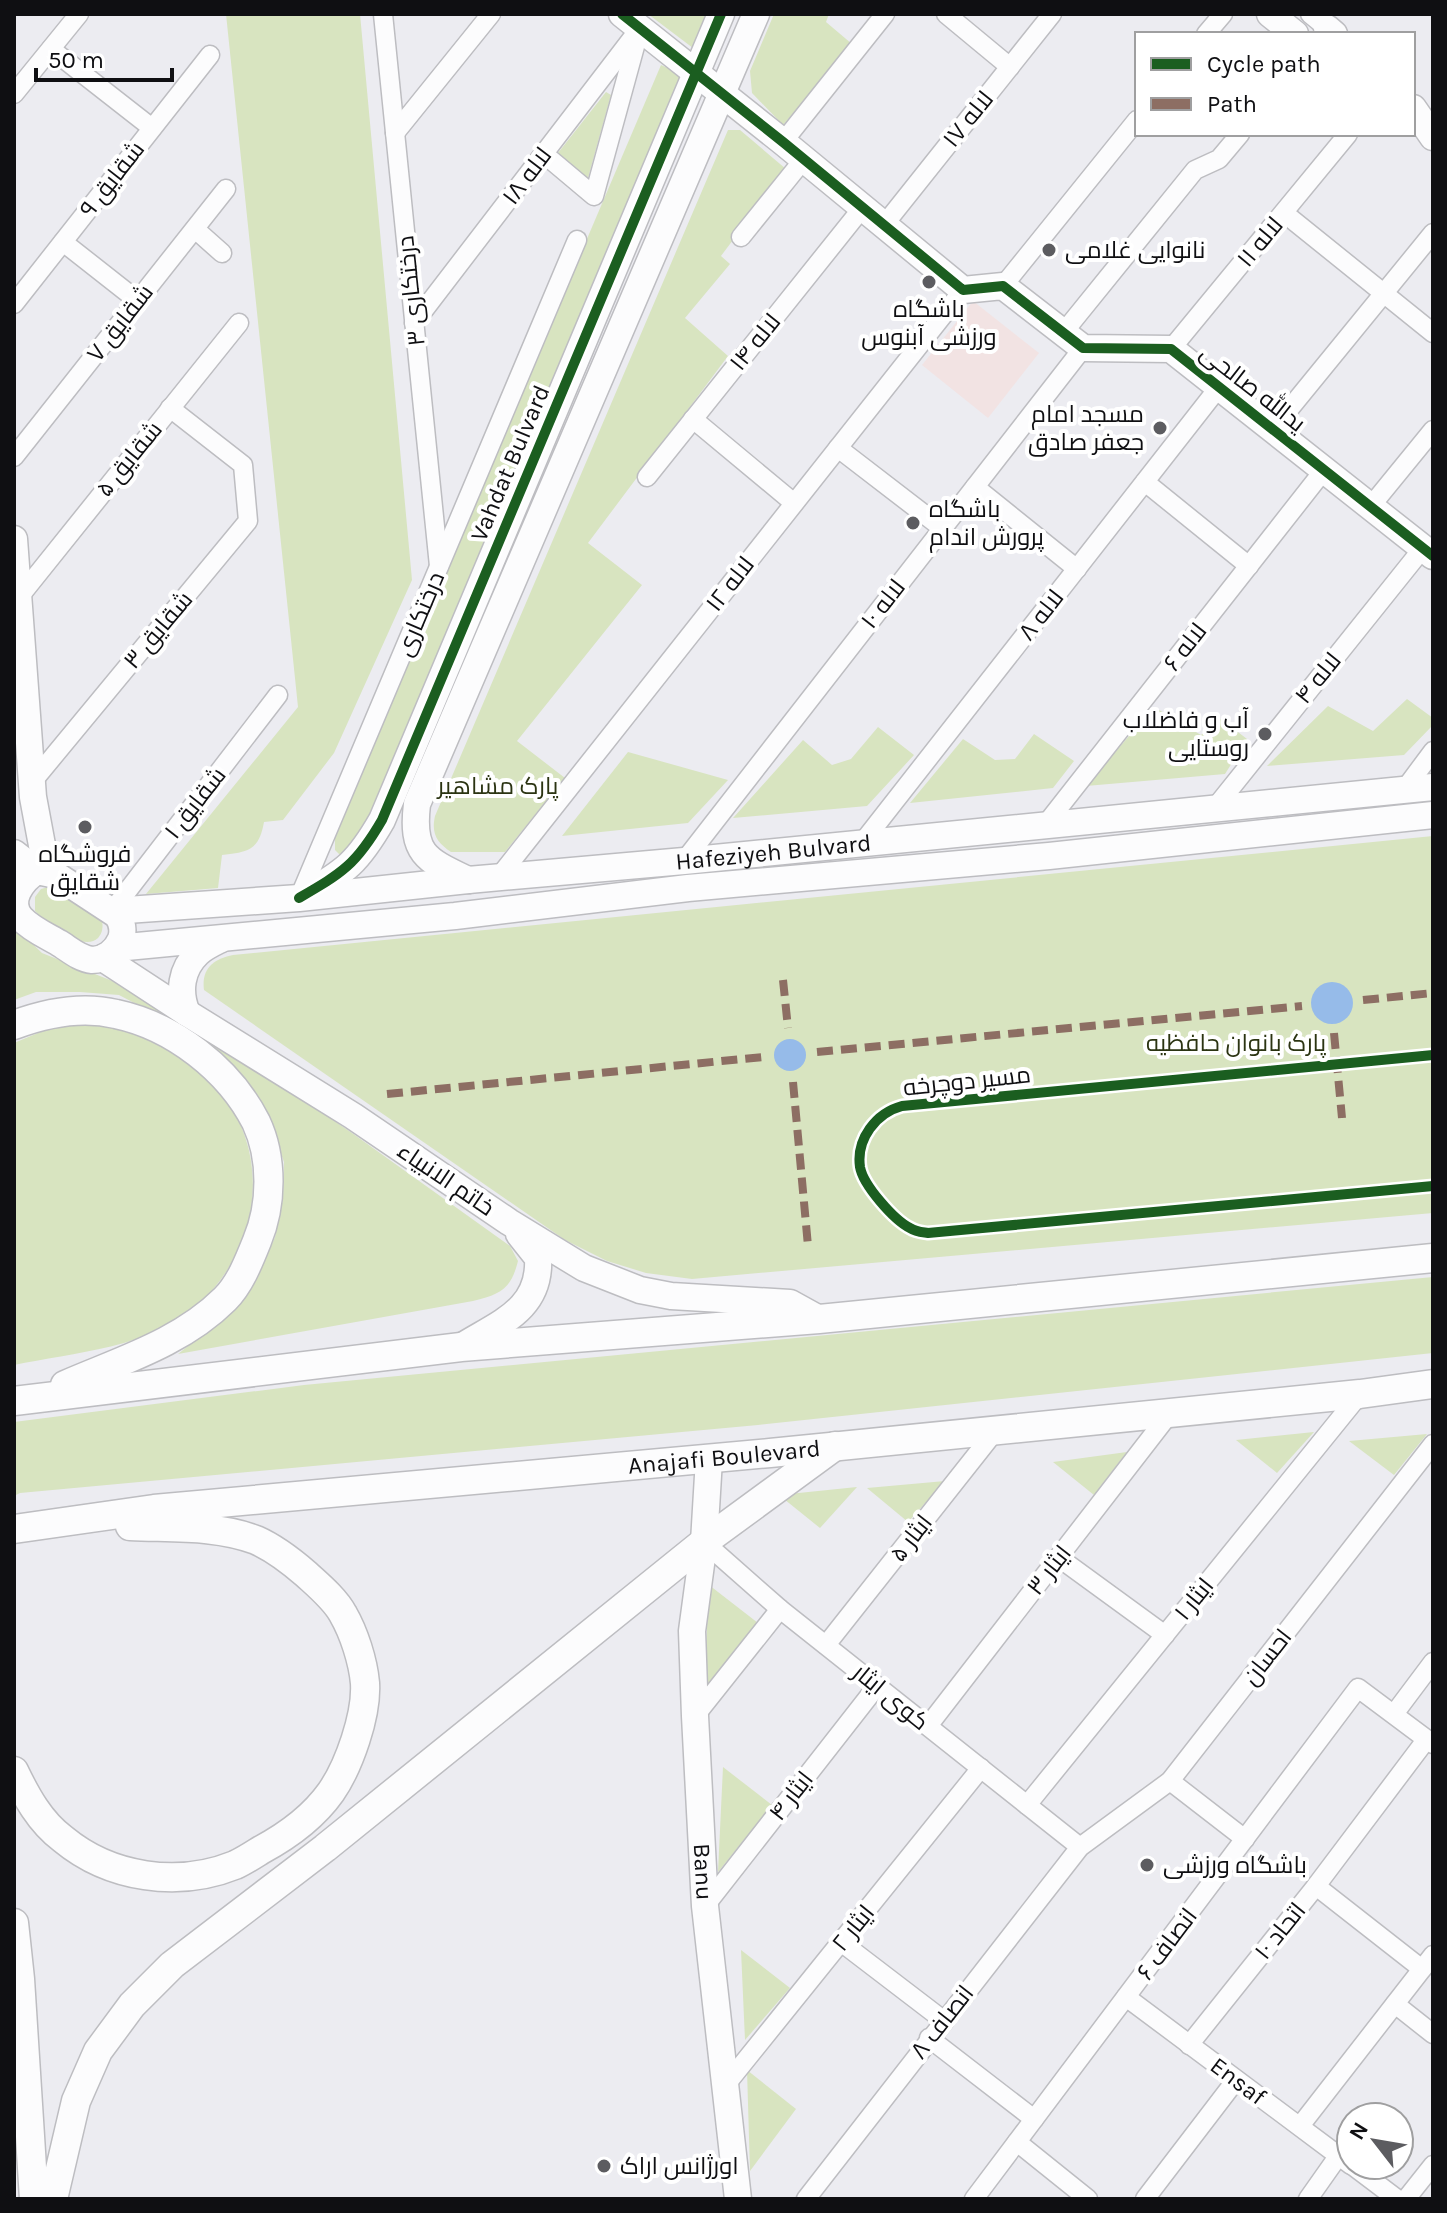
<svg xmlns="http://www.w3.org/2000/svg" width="1447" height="2213" viewBox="0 0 1447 2213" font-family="Karla,Cairo,sans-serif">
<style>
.education{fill:#f2e3e3}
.green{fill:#d8e4c0}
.water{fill:#96bbe9}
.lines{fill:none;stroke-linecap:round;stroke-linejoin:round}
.street-casing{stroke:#bdbdc1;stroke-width:21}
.secondary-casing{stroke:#bdbdc1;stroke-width:29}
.primary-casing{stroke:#bdbdc1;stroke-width:31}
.street{stroke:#fcfcfd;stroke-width:18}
.secondary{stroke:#fcfcfd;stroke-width:26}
.primary{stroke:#fcfcfd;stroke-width:28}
.quiet{stroke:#8d6e63;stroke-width:8;stroke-dasharray:16 8;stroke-linecap:butt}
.cycleway-casing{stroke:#fff;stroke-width:15}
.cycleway{stroke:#1b5e20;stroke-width:10}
.poi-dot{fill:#5c5c60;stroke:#fff;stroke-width:3}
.labels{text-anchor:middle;stroke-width:8;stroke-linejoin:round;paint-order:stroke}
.street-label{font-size:24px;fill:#0f0f12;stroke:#fff}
.poi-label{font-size:24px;fill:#0f0f12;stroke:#fff;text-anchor:start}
.park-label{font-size:24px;fill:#2b3412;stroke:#fff}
</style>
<rect width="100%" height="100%" fill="#ececf1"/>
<polygon class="education" points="973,301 1039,353 988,418 922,365"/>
<g class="green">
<path d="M226,14h134l52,566 -78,173 -51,67 -19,2c-5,28 -15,30 -42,33l-4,33 -72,6 152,-187z"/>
<polygon points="648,14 708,14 693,48"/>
<polygon points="774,14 829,14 826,22 852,44 783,125 752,93 750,71"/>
<polygon points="661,65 679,73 680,93 371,824 342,857 335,850 335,837 343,812"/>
<polygon points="606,92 611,95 588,178 558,153"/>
<path d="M728,130h12l46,39 -65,87 9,8 -45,54 43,38 -140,187 54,42 -125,156 48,37 -60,74h-54c-14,-10 -20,-18 -16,-36z"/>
<polygon points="1407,699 1433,718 1433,725 1404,755 1267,766 1328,706 1373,731"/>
<polygon points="1154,707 1201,735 1221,719 1247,739 1225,774 1086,786"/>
<polygon points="878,727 914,755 867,806 733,818 803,740 832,765 851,759"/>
<polygon points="1034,734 1074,761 1053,788 910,803 963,739 995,760 1015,759"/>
<polygon points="628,752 728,780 688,823 562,836"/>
<path d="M1433,836v377l-741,66 -46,-6 -39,-12 -42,-21 -361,-250c-3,-22 10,-31 29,-35z"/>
<path d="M52,886l50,33c1,8 1,13 -4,19 -15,15 -53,-16 -63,-27v-14l6,-8z"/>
<path d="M14,926l28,27 68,27 29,14 88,54 125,85 158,113 8,15c-7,28 -17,33 -45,40l-295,53 59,-47 21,-30 17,-40 8,-38 1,-37 -10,-28 -30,-53 -24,-27 -40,-27 -61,-32 -39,-3h-44l-22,8z"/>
<path d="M78,1025c28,1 57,4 83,17 8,5 16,12 24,18 10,7 22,13 29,22 59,70 49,163 -17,224 -44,41 -125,47 -183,59v-322l36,-15z"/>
<polygon points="1433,1277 1433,1353 758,1425 20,1493 14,1496 14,1422 304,1385"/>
<polygon points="1314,1432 1277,1473 1236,1440"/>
<polygon points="1427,1434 1394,1475 1349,1441"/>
<polygon points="1127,1452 1094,1495 1053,1462"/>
<polygon points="945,1481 908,1522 867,1488"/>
<polygon points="857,1487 820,1528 779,1495"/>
<polygon points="709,1585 758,1623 704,1690"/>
<polygon points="723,1767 772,1805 718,1872"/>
<polygon points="741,1950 790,1988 745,2040"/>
<polygon points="747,2070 796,2109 750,2171"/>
</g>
<g class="water">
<circle cx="1332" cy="1003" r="21"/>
<circle cx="790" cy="1055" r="16"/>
</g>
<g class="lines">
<g class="street-casing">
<g id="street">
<polyline points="383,14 439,566"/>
<polyline points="946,14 1010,67"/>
<polyline points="1310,14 1327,28"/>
<polyline points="1206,34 1223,14"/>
<polyline points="51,49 152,128"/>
<polyline points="14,94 79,14"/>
<polyline points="395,133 491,14"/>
<polyline points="783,142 885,14"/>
<polyline points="544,154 594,196 637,39"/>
<polyline points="1284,213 1433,333"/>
<polyline points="884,225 1052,14"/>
<polyline points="195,229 222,253"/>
<polyline points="741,237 804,159"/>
<polyline points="63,242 138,301"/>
<polyline points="1003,286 1137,120"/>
<polyline points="14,304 210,55"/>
<polyline points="414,323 640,28"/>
<polyline points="1063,333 1195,170 1219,159 1240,134"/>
<polyline points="1171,349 1348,134"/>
<polyline points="693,419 794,503"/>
<polyline points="1273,429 1433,233"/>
<polyline points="838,448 942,528"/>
<polyline points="14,457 226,189"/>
<polyline points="647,477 863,207"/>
<polyline points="1145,482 1249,566"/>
<polyline points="975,487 1077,569"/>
<polyline points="1371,506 1433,430"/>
<polyline points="20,596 239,323"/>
<polyline points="33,781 248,521 243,465 170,408"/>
<polyline points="1404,790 1433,751"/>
<polyline points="1214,809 1423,548"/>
<polyline points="1046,824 1324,470"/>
<polyline points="862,843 1219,387"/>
<polyline points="684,861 1083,348"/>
<polyline points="498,878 963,290"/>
<polyline points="299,898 577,240"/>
<polyline points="112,911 278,695"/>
<polyline points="704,1542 780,1609 1080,1847"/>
<polyline points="1058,1557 1165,1635"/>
<polyline points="826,1645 996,1430"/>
<polyline points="1394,1714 1433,1662"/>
<polyline points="695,1716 780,1609"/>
<polyline points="928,1726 1170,1413"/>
<polyline points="1170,1781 1245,1839"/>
<polyline points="1027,1805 1360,1394"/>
<polyline points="1316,1886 1422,1969"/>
<polyline points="705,1906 877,1686"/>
<polyline points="841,1942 943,2020"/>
<polyline points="1126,1997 1351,2165"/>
<polyline points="1395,2004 1433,2034"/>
<polyline points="929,2038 1034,2119"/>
<polyline points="1189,2045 1316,1886 1426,1740"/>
<polyline points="724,2087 981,1768"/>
<polyline points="1300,2126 1433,1955"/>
<polyline points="1017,2142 1088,2199"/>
<polyline points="1352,2165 1397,2199"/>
<polyline points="806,2199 1080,1847 1170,1781 1433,1444"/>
<polyline points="974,2199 1358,1688 1433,1744"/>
<polyline points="1145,2199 1236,2080"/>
<polyline points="1308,2199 1339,2155"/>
<polyline points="1406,2199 1433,2165"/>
</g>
</g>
<g class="secondary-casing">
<g id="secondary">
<polyline points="622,14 783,142 963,290 1003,286 1083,348 1171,349 1433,556"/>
<polyline points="1270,14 1295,34"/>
<polyline points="1327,28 1334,34"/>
<polyline points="1413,108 1433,137"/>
<polyline points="14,539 33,797 47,872"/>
<polyline points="14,853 37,871"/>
<path d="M37,871l19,4 61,40c5,7 7,15 4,24 -5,12 -16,21 -29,21 -12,-1 -23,-11 -33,-17 -12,-7 -28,-14 -38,-25 -15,-16 1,-38 16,-47z"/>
<path d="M468,880c-42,-20 -57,-26 -51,-76l339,-790"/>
<path d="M305,895c41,-24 53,-33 77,-75l339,-806"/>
<path id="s1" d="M112,911l187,-13 169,-18 216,-19 749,-74"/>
<polyline points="116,948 455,916 688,888 1049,856 1433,815"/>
<polyline points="103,958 187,1013 353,1116 509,1222 584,1268 640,1290 671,1296 790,1303 819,1319"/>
<path d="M187,1013c-9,-21 -6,-44 11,-60 6,-6 15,-10 23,-14"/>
<path d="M461,1347c38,-24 80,-37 77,-89l-19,-24"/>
<path id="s2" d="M709,1459l-5,83 -12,89 3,85 10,190 33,293"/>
</g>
</g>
<g class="primary-casing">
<g id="primary">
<path d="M14,1025c32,-12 68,-19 102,-11 57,12 113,55 140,108 17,36 16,83 1,119 -8,20 -17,43 -32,58 -44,44 -105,62 -160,86"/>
<polyline points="14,1401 461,1347 819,1319 1433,1258"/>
<path id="s3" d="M14,1529l140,-20 616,-56 590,-59 73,-10"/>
<path d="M14,1771c12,25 26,51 49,68 47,39 115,49 172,26 9,-4 18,-10 26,-15 26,-14 53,-34 70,-58 18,-26 36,-77 34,-109 -2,-22 -11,-50 -22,-69 -8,-15 -25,-29 -37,-40 -15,-13 -32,-26 -50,-34 -40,-15 -84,-12 -126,-14"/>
<polyline points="14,1923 20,1979 34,2199"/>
<polyline points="53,2199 76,2101 98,2051 132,2005 172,1965 325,1848 704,1542 835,1446"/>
</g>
</g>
<use href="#street" class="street"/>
<use href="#secondary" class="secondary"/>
<use href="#primary" class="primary"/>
<g class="quiet">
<polyline points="783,980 788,1028"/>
<polyline points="1363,1000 1433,993"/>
<polyline points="1334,1033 1342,1118"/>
<polyline points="817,1052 1302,1006"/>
<polyline points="793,1082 808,1246"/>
<polyline points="387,1094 763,1057"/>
</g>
<g class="cycleway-casing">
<g id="cycleway">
<polyline points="622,14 783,142 963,290 1003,286 1083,348 1171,349 1433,556"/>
<path d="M299,898c43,-25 57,-33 83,-78l339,-806"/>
<path d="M1433,1055l-531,51c-26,7 -46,33 -42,61 3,18 34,53 50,61 6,4 11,4 18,5l505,-47"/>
</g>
</g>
<use href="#cycleway" class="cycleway"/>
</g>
<g class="poi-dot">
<circle cx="1049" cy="250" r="8"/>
<circle cx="929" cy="282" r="8"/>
<circle cx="1160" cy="428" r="8"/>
<circle cx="913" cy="523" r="8"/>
<circle cx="1265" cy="734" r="8"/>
<circle cx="85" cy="827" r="8"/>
<circle cx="1147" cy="1865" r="8"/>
<circle cx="604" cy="2166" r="8"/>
</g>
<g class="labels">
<g class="street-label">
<text transform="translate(968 119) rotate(-51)" y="8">لاله ۱۷</text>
<text transform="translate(527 176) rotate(-53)" y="8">لاله ۱۸</text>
<text transform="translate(112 179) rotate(-52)" y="8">شقایق ۹</text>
<text transform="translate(1260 242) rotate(-50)" y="8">لاله ۱۱</text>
<text transform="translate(411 291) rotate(-96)" y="8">درختکاری ۳</text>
<text transform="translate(120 323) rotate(-52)" y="8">شقایق ۷</text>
<text transform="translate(755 342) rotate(-51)" y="8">لاله ۱۴</text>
<text transform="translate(1253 388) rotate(38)" y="8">یدالله صالحی</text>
<text transform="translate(129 459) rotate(-51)" y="8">شقایق ۵</text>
<text transform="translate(510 463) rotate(-67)" y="8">Vahdat Bulvard</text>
<text transform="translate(730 584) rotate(-52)" y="8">لاله ۱۲</text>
<text transform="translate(883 604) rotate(-52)" y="8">لاله ۱۰</text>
<text transform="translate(420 614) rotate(-67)" y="8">درختکاری</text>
<text transform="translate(1041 615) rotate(-52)" y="8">لاله ۸</text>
<text transform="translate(158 630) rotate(-50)" y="8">شقایق ۳</text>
<text transform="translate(1185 647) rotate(-52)" y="8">لاله ۶</text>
<text transform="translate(1318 678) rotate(-51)" y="8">لاله ۴</text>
<text transform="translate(195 803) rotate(-52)" y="8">شقایق ۱</text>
<text dy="8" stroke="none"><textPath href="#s1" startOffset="664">Hafeziyeh Bulvard</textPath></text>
<text transform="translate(967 1081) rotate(-6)" y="8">مسیر دوچرخه</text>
<text transform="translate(446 1179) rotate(34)" y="8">خاتم الانبیاء</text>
<text dy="8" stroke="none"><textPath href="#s3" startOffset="714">Anajafi Boulevard</textPath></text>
<text transform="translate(911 1538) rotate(-52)" y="8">ایثار ۵</text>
<text transform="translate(1049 1570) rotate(-52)" y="8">ایثار ۳</text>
<text transform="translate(1194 1599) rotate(-51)" y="8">ایثار ۱</text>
<text transform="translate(1267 1657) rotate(-52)" y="8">احسان</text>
<text transform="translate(891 1697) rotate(39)" y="8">کوی ایثار</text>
<text transform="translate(791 1796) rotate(-52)" y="8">ایثار ۴</text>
<text dy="8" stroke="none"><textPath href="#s2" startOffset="414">Banu</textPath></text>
<text transform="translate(853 1928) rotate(-51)" y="8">ایثار ۲</text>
<text transform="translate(1280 1931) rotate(-51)" y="8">اتحاد ۱۰</text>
<text transform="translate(1167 1944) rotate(-53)" y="8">انصاف ۶</text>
<text transform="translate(942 2022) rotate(-52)" y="8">انصاف ۸</text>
<text transform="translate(1238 2081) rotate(37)" y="8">Ensaf</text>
</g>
<g class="poi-label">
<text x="1065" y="258">نانوایی غلامی</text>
<text x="929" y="317" text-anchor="middle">باشگاه<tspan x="929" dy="28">ورزشی آبنوس</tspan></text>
<text x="1144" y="422" text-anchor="end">مسجد امام<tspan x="1144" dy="28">جعفر صادق</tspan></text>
<text x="929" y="517">باشگاه<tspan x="929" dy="28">پرورش اندام</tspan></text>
<text x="1249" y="728" text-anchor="end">آب و فاضلاب<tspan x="1249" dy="28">روستایی</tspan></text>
<text x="85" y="862" text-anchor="middle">فروشگاه<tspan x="85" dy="28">شقایق</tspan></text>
<text x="1163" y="1873">باشگاه ورزشی</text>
<text x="620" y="2174">اورژانس اراک</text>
</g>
<g class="park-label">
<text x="498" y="794">پارک مشاهیر</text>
<text x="1236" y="1051">پارک بانوان حافظیه</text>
</g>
</g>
<rect width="1447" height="2213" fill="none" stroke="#0f0f12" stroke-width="32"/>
<rect x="1135" y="32" width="280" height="104" fill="#ffffff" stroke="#9f9fa0" stroke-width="2"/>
<rect x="1151" y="58" width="40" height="12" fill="#1b5e20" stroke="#9f9fa0" stroke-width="2"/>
<text x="1207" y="72" font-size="24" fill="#0f0f12">Cycle path</text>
<rect x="1151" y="98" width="40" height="12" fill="#8d6e63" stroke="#9f9fa0" stroke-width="2"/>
<text x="1207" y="112" font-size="24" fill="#0f0f12">Path</text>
<g transform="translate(1375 2141) rotate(301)"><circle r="38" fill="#ffffff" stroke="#9f9fa0" stroke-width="2"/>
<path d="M0-6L14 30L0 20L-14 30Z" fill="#5c5c60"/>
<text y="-12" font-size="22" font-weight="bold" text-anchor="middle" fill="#0f0f12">N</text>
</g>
<path d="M36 68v12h136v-12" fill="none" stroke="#0f0f12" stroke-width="4"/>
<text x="48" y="68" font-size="24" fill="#0f0f12" stroke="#ffffff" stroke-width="6" paint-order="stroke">50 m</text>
</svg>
